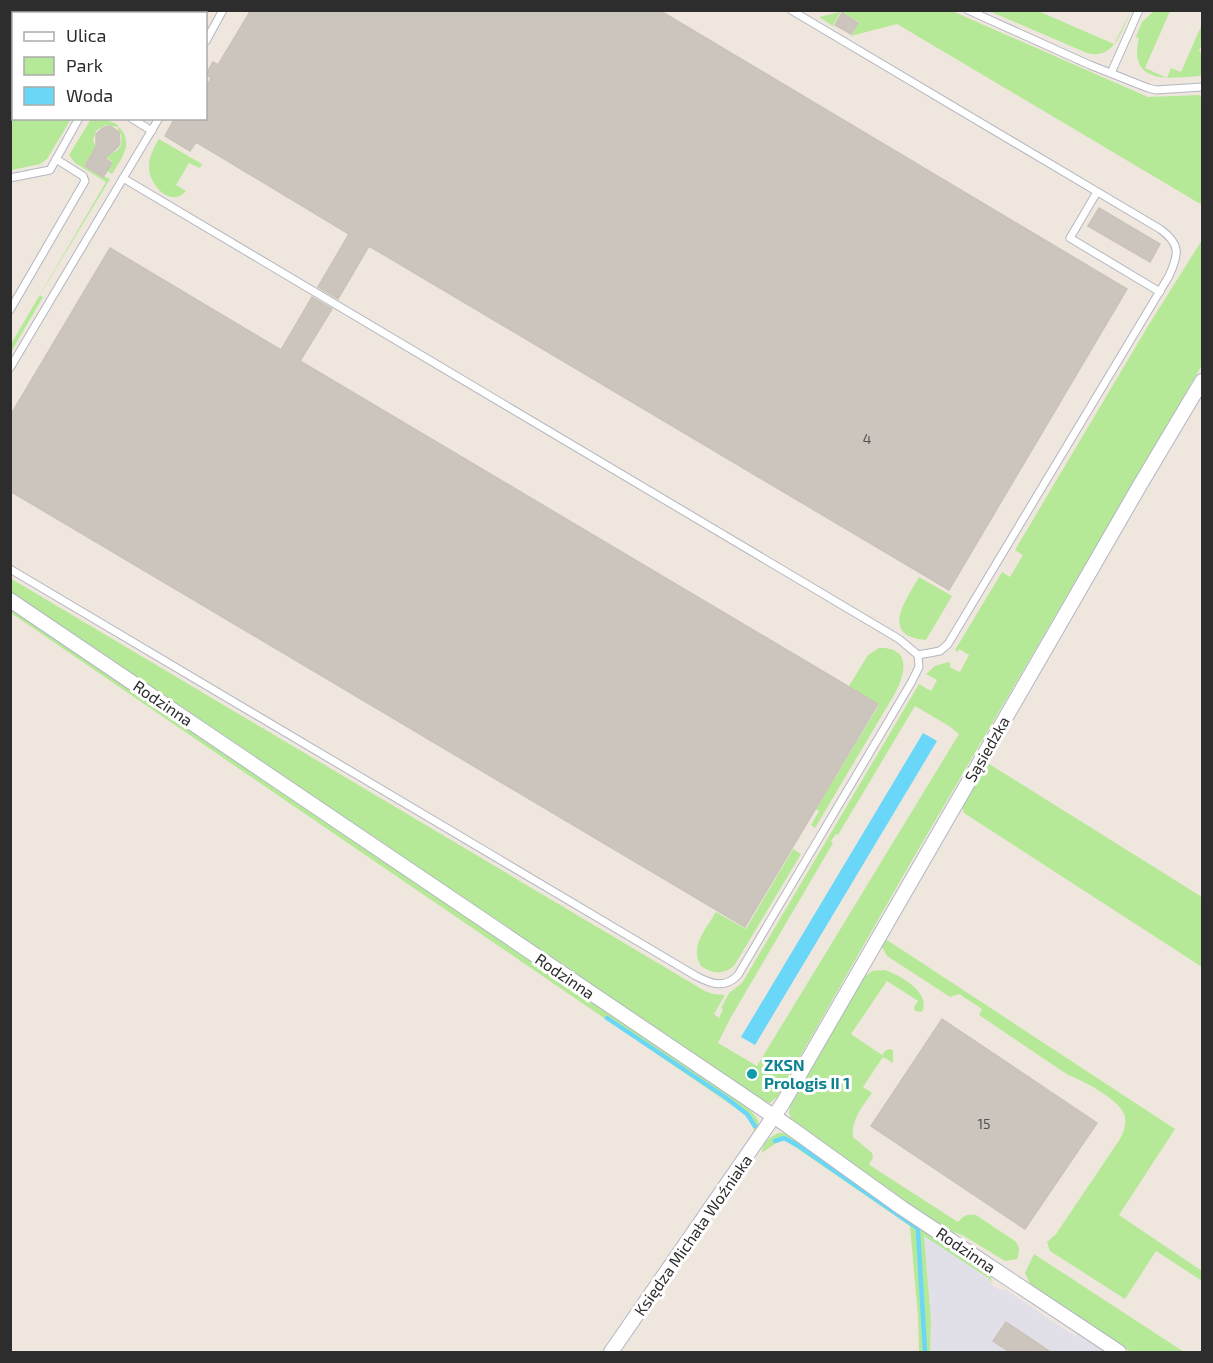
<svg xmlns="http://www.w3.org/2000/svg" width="1213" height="1363" viewBox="0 0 1213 1363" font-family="'Exo 2',sans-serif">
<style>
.industrial{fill:#e1dfe7}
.green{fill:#b6e997;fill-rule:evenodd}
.water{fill:#6bd7f8}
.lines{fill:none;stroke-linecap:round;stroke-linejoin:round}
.stream{stroke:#6bd7f8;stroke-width:4.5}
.building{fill:#cbc5bd;stroke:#cbc3b7;stroke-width:1.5}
.service-casing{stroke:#b2b6c1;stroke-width:9}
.minor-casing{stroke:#b2b6c1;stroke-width:16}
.service{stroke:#fff;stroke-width:7}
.minor{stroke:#fff;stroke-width:14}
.culture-dot{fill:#0f9aa8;stroke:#fff;stroke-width:2}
.labels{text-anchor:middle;stroke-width:6;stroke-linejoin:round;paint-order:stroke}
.number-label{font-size:14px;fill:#545351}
.street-label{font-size:16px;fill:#2d2d2d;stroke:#fff}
.culture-label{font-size:16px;font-weight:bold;fill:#0d838f;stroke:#fff;text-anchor:start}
</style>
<rect width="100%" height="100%" fill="#efe7de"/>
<polygon class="industrial" points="924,1235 990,1279 990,1284 1000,1290 1006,1290 1076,1337 1078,1334 1107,1352 930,1352 931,1320"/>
<g class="green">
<polygon points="844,11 952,11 1148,97 1199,95 1202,97 1202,205 897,24 851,36 859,22 841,12 833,25 836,28 819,17"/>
<path d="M989,11h49l76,33 17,-33c-9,19 -17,50 -44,42z"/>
<path d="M1154,11h16l-25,57 22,10 4,-10 10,4 21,-48v20l-3,7 3,2v23c-30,2 -75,10 -63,-38l-3,-1 6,-15z"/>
<polygon points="13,109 14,118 71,119 47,159 40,164 12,170 10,113"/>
<path d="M91,119h15l12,6 -1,2 3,1c14,16 1,31 -8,46l-5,-3 5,-10 -18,-11 -10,16 19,12 1,-2 6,3 -70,116 3,2 -32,55v-8l95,-162 -31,-19 -6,-8zM105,125l12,2c7,9 7,26 -8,26 -5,0 -9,-3 -13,-6l-3,-7 3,-9z"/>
<path d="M159,139l43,25 -2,4 -11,-5 -13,22 10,6c-15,18 -38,-7 -37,-25 0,-10 5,-18 10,-27z"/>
<path d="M1202,240v125l-291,497 -134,235 -7,6 -8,-1 -751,-508 -1,-16 695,413 8,3 12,1 -11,19 5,4 4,-9 -2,-1 8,-15 13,-10 177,-299 12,7 6,-11 -11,-6 9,-8 13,-4 3,2 -2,3 11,5 9,-17 -10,-6 -1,3 -3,-2 47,-78 8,5 13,-22 -8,-5 133,-224zM915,706l34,20 10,8 -202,332 -39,-23 12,-24 103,-176 -2,-2 5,-7 2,1z"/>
<path d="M919,577l33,19 -26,44c-47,-4 -20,-40 -7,-63z"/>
<path d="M10,606l737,501c7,8 17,15 8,25l-9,-17 -735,-502z"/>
<path d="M879,648c34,-1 26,27 15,47l-79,133 -4,-3 8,-14 -3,-2 63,-104 -30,-19 19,-31z"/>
<polygon points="986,762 1202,897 1202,967 964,813 962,805"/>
<path d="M793,849l8,5 -67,112c-11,9 -22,8 -33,0 -12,-20 5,-37 15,-54l30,17z"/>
<path d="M884,938l291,191 -56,86 83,56v10l-46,-30 -31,48 -75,-48 -3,-9 9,-8 64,-95c4,-8 8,-18 3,-27 -7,-14 -41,-32 -55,-37l-89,-60 3,-6 -23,-15 -9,3 -63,-41 -5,-9z"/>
<path d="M885,970c15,5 47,23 37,42l-7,-1 -1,-4 4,-6 -31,-20 -36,53 31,21 4,-5 5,-1 2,2v12l-10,-6 -20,30 9,6c-9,13 -21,26 -19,44l19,16 1,5 -4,6 2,2 87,56c5,-6 9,-9 18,-7l39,26c5,6 5,10 2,18l-12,2 -41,-25 -20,-8 -45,-30 -108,-79 -2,-6 1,-8 70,-125 12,-9z"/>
<path d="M778,1133h6l23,13 184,130 1,9 -2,-6 -66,-43 7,84 -1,32h-11l-1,-36 -8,-90 -125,-86 -9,3 -14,10c0,-10 8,-16 16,-20z"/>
<polygon points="1034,1254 1184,1352 1131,1352 1031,1286 1025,1273"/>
</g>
<polygon class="water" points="923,733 937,741 755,1045 741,1037"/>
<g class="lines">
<g class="stream">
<polyline points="607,1018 725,1097 747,1114 755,1126"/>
<polyline points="775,1141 784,1138 797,1145 917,1228"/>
<polyline points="918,1231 925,1352"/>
</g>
</g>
<g class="building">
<polygon points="251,10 659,10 1127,289 949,590 369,246 338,299 318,287 349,234 196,142 190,151 165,136 175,118 206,118 206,87 211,78 206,74 213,62 218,65"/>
<polygon points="842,13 858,23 851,34 835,25"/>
<polygon points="110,126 119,132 120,143 118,147 105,158 112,163 103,177 85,166 96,147 96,134 104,127"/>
<polygon points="1099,208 1160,244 1150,262 1088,226"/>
<polygon points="110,248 281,350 312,297 332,309 300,361 878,704 745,927 10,491 10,416"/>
<polygon points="942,1019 1097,1123 1025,1229 871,1126"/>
<polygon points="1006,1322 1052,1353 1011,1353 993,1341"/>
</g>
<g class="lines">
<g class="service-casing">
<g id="service">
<path d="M791,10l369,219c21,15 19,25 9,47l-221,368 -8,7 -22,4"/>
<polyline points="968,10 1090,65 1148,88 1156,90 1202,87"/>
<polyline points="142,14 144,10"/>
<polyline points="184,14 186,10"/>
<polyline points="206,41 223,10"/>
<polyline points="1111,73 1139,10"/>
<polyline points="131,118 152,131"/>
<polyline points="10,178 50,170 79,118"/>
<polyline points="1097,192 1070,238 1160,292"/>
<polyline points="10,310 85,181 83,176 56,159"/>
<polyline points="10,368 159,118"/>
<path d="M10,569l686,407c15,8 29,13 42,-1l173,-292 8,-16 -1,-12 -19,-16 -776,-461"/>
</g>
</g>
<g class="minor-casing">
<g id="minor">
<polyline points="10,600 788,1126 902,1208 1119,1352"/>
<polyline points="611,1352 783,1103 1140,485 1202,381"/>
</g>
</g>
<use href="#service" class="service"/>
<use href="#minor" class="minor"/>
</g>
<circle class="culture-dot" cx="752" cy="1074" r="6"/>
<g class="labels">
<g class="number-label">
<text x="867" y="444">4</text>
<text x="984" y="1129">15</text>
</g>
<g class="street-label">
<text transform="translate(163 703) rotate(34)" y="6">Rodzinna</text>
<text transform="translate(987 749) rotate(-60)" y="6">Sąsiedzka</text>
<text transform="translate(565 976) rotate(34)" y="6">Rodzinna</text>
<text transform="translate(693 1235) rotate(-55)" y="6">Księdza Michała Woźniaka</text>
<text transform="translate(966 1250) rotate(34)" y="6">Rodzinna</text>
</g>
<g class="culture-label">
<text x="764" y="1071">ZKSN<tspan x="764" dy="18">Prologis II 1</tspan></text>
</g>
</g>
<rect width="1213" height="1363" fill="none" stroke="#2d2d2d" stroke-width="24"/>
<rect x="12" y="12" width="195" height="108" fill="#ffffff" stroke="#ababab" stroke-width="1.5"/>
<rect x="24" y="32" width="30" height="9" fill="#ffffff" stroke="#ababab" stroke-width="1.5"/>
<text x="66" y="42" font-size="18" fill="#2d2d2d">Ulica</text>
<rect x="24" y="57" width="30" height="18" fill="#b6e997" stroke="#ababab" stroke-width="1.5"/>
<text x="66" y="72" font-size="18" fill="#2d2d2d">Park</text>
<rect x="24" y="87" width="30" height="18" fill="#6bd7f8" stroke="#ababab" stroke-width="1.5"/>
<text x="66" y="102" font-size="18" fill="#2d2d2d">Woda</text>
</svg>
